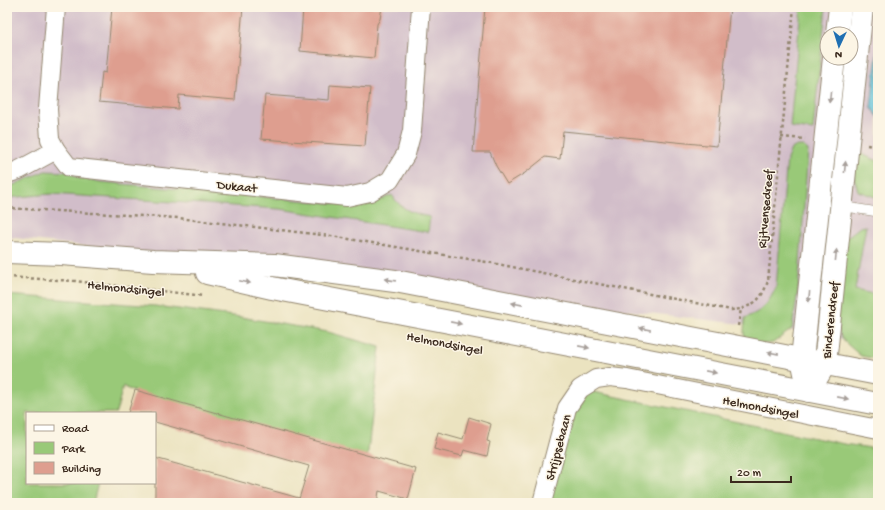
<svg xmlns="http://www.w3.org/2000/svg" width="885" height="510" viewBox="0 0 885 510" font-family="'Gochi Hand',sans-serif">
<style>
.industrial{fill:#d1bdc9;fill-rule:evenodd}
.green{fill:#99c978;stroke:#6a7a4b}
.water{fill:#5ec2dc;stroke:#4c767d}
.building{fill:#de9e8f}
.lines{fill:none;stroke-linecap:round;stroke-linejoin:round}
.lane-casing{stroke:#93866f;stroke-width:10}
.street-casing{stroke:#93866f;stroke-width:20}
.secondary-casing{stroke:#93866f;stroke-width:24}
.primary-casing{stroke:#93866f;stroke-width:24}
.path{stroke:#93866f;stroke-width:2.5;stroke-dasharray:3 3;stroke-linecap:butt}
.lane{stroke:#fff;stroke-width:9}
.street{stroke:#fff;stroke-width:18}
.secondary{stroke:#fff;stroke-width:22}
.primary{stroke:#fff;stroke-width:22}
.oneway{fill:#a79f9a}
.labels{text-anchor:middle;stroke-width:3;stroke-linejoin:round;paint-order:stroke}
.street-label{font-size:13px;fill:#3b2a1e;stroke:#fcf5e5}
</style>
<rect width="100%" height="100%" fill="#fcf5e5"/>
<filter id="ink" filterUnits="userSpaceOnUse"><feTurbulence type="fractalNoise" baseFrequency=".025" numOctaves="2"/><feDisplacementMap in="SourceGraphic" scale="8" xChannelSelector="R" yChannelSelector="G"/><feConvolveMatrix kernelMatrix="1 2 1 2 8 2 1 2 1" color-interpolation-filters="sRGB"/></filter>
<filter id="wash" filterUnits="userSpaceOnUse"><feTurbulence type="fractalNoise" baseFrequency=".012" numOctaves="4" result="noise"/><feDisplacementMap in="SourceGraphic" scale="16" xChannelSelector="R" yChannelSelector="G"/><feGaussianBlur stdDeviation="0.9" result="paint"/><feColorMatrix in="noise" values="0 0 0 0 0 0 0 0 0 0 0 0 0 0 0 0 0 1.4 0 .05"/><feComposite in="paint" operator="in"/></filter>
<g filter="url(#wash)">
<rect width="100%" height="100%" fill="#ebe3c0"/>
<path class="industrial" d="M7,7h871v338l-102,-17 -769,-91zM827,34h24v24h-24z"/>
<g class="green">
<polygon points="801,7 826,7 813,130 790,127"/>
<path d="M797,146h6l5,4 -10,141 -6,38 -19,14 -28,3 -1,-15 1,-13c19,-8 21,-12 31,-30l11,-129 4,-10z"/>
<polygon points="854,151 878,161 878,198 858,191 852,170"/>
<path d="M45,171l23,1 10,6 23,4 239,22h31l21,-9c9,15 22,19 38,22l-2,15 -148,-23 -229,-15 -44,4v-10z"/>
<polygon points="866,226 855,290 878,295 878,359 861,356 848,345 840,335 836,321 838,244 860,227"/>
<polygon points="7,295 155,306 241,317 328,332 380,347 367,460 128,389 123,386 116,413 27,413 27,483 98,483 93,503 7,503"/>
<polygon points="574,388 844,444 878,449 878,503 544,503"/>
</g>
<polygon class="water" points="878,45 878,117 871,107"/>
<g id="blocks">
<g class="building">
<polygon points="112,7 243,7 235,100 179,95 178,109 99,102 102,72 106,73"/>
<polygon points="303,7 382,7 380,19 377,24 374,58 300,51"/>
<polygon points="485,7 730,7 717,146 563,131 560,159 545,157 525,173 507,184 496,166 490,152 473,152"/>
<polygon points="330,85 370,88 365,146 261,139 265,95 329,100"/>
<polygon points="135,390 416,469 408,499 379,491 377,503 155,503 155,458 299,498 299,499 309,466 155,422 155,413 128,413"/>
<polygon points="469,417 491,424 487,441 490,442 487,456 464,450 462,456 434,449 438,432 463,439"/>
</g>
</g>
</g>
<g filter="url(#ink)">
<use href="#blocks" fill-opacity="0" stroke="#93866f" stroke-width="1"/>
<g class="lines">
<g class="lane-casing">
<polyline id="lane" points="840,206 878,212"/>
</g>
<g class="street-casing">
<g id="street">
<polyline points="56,7 48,109 50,139 56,150 69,167 347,197 370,192 390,180 406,154 412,131 421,7"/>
<polyline points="7,174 19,170 56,150"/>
<polyline points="542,503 567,408 580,389 596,379 610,377 627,379 878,429"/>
</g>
</g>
<g class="secondary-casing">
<g id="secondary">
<polyline points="837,34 840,7"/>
<polyline points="806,378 802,359 834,58"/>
<polyline points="809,391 825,364 862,7"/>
</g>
</g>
<g class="primary-casing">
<g id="primary">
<polyline points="7,252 61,254 153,261 274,265 395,281 878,374"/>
<polyline points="207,273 272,288 878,404"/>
</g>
</g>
<g class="path">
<polyline points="781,137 805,139"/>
<polyline points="867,145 878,147"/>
<polyline points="7,208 178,218 331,236 492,263 731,310 741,309"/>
<polyline points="7,277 75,281 204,296"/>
<path d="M738,326l3,-17c16,-6 21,-11 27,-28l26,-274"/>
</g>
<use href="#lane" class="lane"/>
<use href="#street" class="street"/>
<use href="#secondary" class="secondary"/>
<use href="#primary" class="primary"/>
</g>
<defs><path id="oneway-solid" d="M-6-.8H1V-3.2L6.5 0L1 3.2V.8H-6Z"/></defs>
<g class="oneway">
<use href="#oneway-solid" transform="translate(830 97) rotate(96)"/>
<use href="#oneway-solid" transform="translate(845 167) rotate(-84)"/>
<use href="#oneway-solid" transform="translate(836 255) rotate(-84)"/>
<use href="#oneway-solid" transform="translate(390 280) rotate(-172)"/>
<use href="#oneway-solid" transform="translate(245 282) rotate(12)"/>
<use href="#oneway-solid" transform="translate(809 297) rotate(96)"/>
<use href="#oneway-solid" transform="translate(517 304) rotate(-169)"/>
<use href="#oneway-solid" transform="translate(456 323) rotate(11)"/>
<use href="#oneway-solid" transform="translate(645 329) rotate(-169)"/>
<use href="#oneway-solid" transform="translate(584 347) rotate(11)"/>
<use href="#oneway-solid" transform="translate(773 353) rotate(-169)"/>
<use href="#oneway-solid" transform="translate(711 372) rotate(11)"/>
<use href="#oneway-solid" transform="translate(843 398) rotate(11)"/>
</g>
</g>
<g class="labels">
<g class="street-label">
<text transform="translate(237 185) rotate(6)" y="5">Dukaat</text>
<text transform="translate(764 209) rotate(-85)" y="5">Rijtvensedreef</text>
<text transform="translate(126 287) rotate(6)" y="5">Helmondsingel</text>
<text transform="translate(829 320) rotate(-84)" y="5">Binderendreef</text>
<text transform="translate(445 342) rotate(11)" y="5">Helmondsingel</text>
<text transform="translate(761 406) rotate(11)" y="5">Helmondsingel</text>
<text transform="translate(557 447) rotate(-75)" y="5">Strijpsebaan</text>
</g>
</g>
<rect width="885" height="510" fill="none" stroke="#fcf5e5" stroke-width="24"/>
<rect x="26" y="412" width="130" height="72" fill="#fcf5e5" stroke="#afa495"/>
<rect x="34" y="425" width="20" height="6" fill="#ffffff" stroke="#afa495"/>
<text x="62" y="432" font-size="12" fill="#3b2a1e">Road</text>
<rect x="34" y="442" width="20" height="12" fill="#99c978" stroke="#afa495"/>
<text x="62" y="452" font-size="12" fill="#3b2a1e">Park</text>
<rect x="34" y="462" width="20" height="12" fill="#de9e8f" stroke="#afa495"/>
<text x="62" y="472" font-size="12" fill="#3b2a1e">Building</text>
<g transform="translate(839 46) rotate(184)"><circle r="19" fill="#fcf5e5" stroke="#afa495"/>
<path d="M0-3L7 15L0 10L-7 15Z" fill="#1f6fb2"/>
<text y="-6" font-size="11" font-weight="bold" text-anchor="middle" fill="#3b2a1e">N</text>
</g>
<path d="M731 476v6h60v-6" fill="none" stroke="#3b2a1e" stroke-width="2"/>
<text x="737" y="476" font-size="12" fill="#3b2a1e" stroke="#fcf5e5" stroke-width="3" paint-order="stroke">20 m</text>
</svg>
